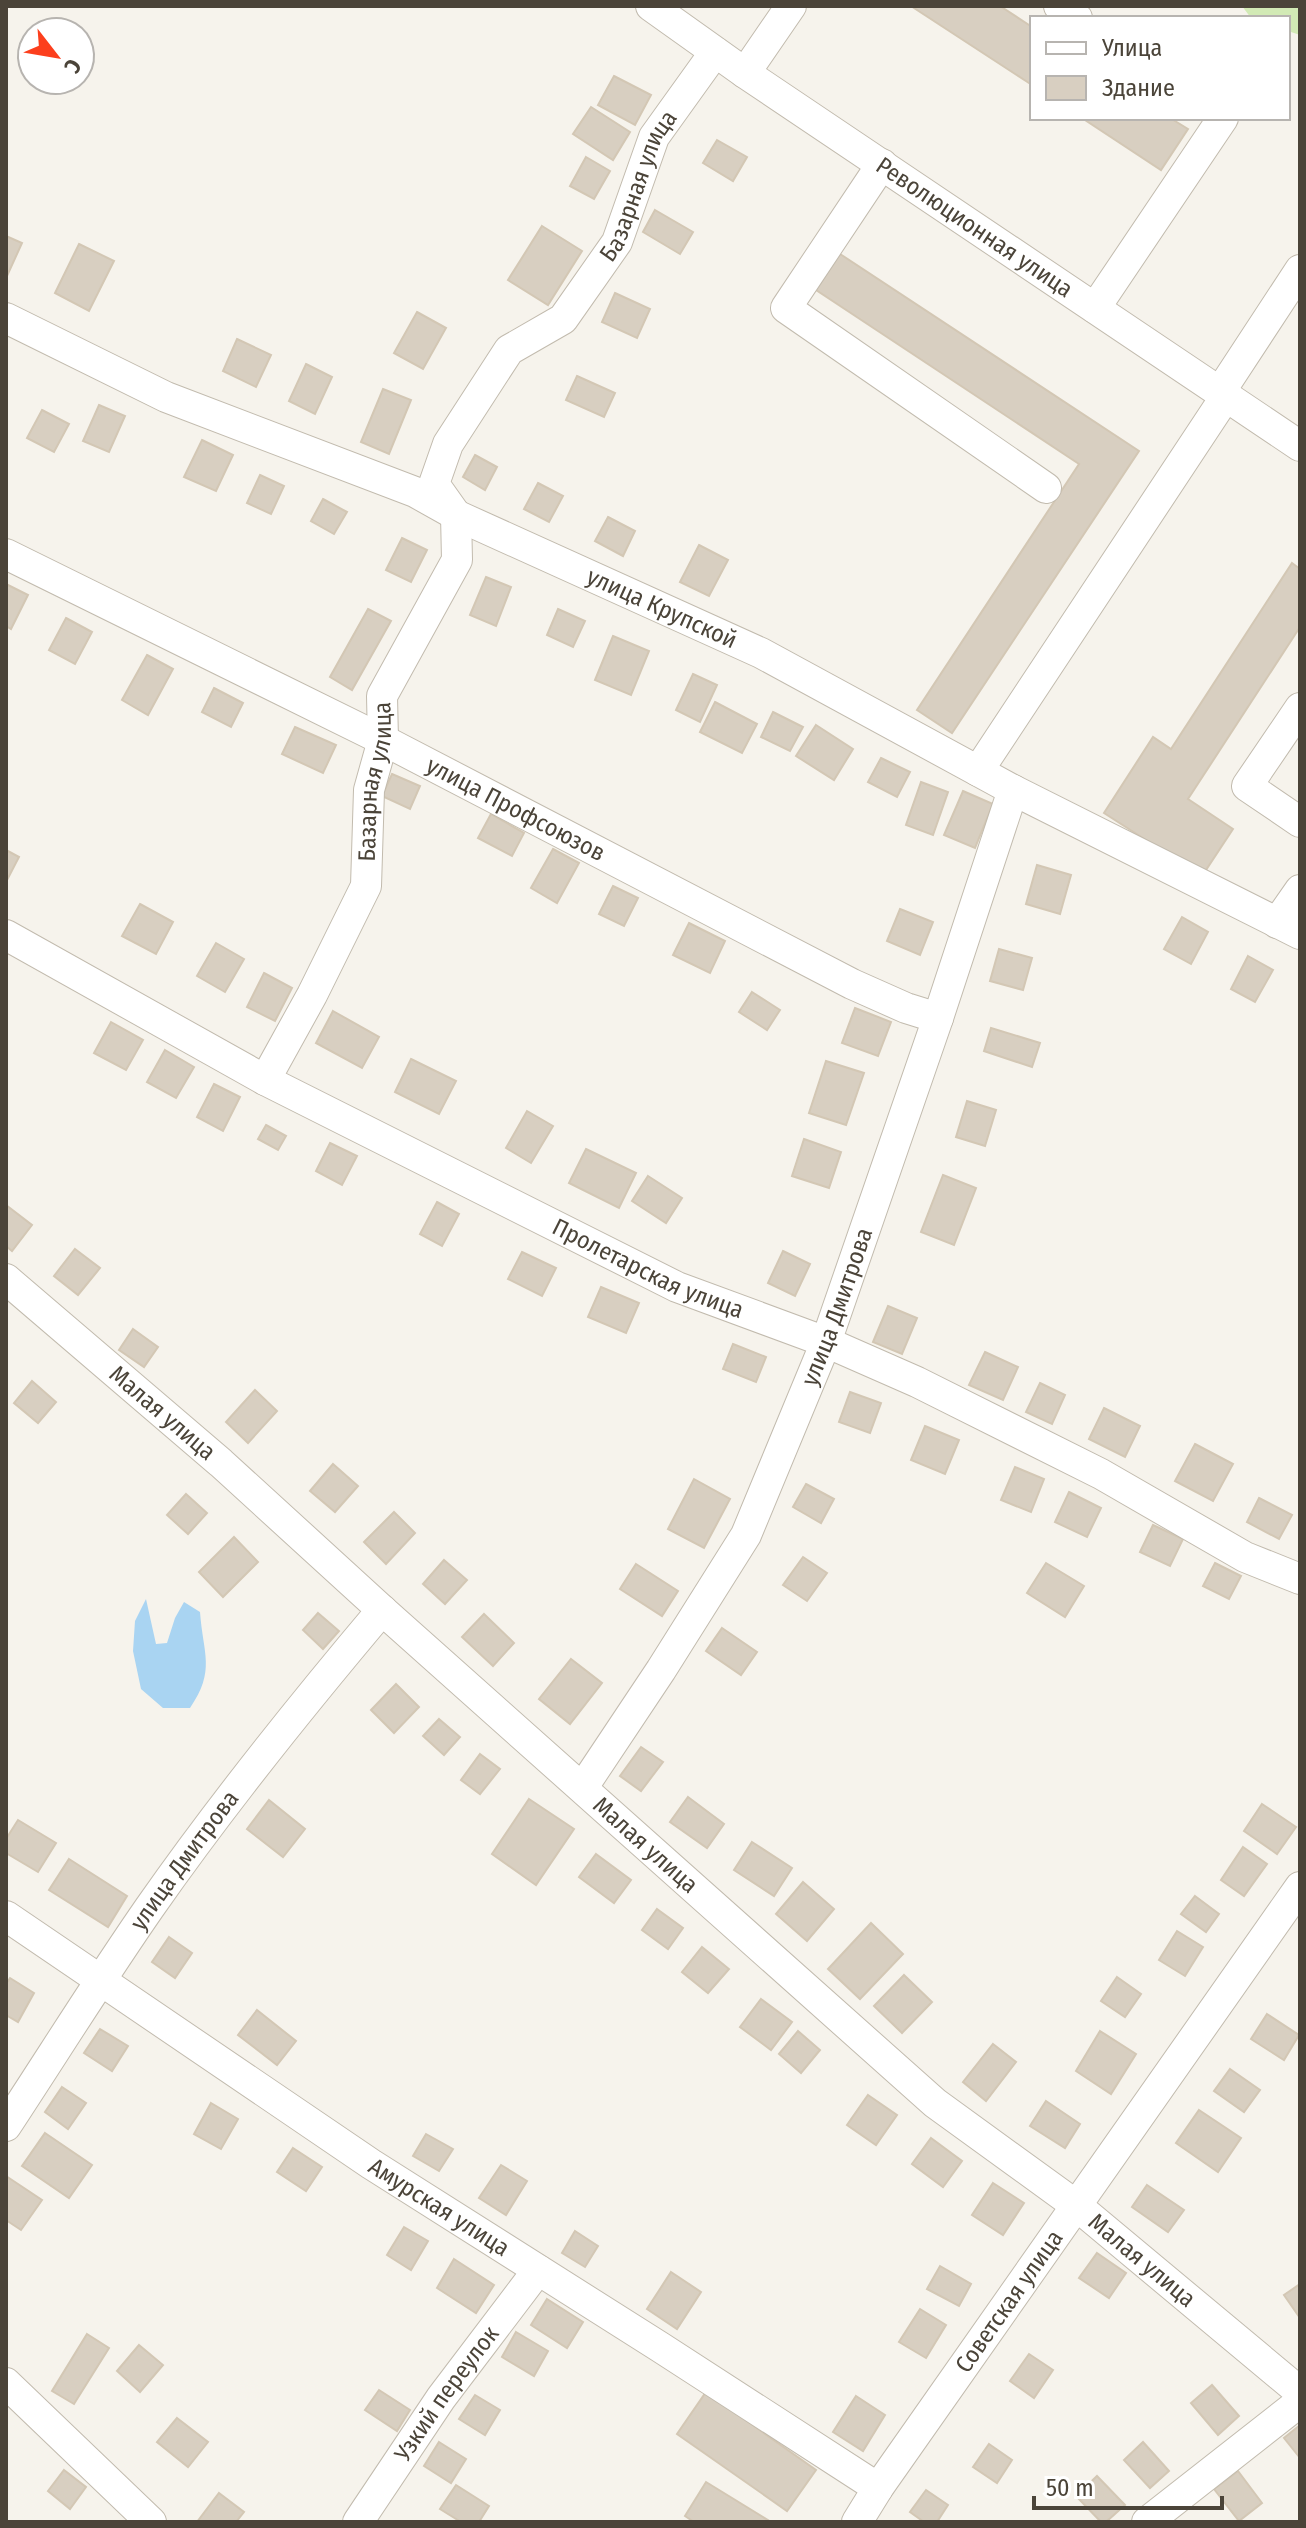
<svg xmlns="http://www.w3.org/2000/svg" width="1306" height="2528" viewBox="0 0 1306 2528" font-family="'Fira Sans Condensed',sans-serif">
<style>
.green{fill:#d2eab5}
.water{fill:#a9d4f2}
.building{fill:#d8cfc1;stroke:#d3c7b4;stroke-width:2}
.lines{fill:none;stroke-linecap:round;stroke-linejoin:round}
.minor-casing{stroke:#c2bbae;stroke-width:32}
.minor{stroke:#fff;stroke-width:30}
.labels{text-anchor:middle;stroke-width:8;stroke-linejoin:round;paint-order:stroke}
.street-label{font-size:24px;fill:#4b4439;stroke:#fff}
</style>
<rect width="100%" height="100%" fill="#f6f3ec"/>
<polygon class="green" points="1242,6 1300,6 1300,35 1288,31 1288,18 1251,18"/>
<path class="water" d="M146,1599l10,45 11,-1 8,-25 9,-16 16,10c3,42 16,58 -10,96h-27l-22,-19 -8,-38 2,-30z"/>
<g class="building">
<polygon points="911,6 1000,6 1032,27 1032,85"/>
<polygon points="614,76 651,95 635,125 598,105"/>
<polygon points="591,107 630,132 613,160 573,134"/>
<polygon points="1082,118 1170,118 1188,129 1161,170"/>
<polygon points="717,140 747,157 733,181 703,163"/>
<polygon points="586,157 610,171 594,199 570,186"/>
<polygon points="655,210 693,232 680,254 643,232"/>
<polygon points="542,226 582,251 548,305 508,280"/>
<polygon points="6,236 22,243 7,276 6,276"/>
<polygon points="79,244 114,261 89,311 55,293"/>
<polygon points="840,254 1139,451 952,733 917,710 1079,464 816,290"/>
<polygon points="615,293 650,309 637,338 602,322"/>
<polygon points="417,312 446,328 423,369 394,353"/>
<polygon points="237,339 271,355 256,387 223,371"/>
<polygon points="306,364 332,377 315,414 289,401"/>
<polygon points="577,376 615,393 604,417 566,400"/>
<polygon points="383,389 411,400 389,454 361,442"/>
<polygon points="99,405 125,416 109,452 83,441"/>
<polygon points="42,410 69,424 54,452 27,438"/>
<polygon points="202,440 233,455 216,491 184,477"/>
<polygon points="475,455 497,467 485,490 463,477"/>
<polygon points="260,475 284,486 271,514 247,503"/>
<polygon points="538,483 563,496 549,522 524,509"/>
<polygon points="323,499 347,512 334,534 311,521"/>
<polygon points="608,517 635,531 623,556 595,541"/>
<polygon points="402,538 427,550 411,582 386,570"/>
<polygon points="699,545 728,560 709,596 680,582"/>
<polygon points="1292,563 1300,569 1300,627 1188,799 1233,829 1202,876 1104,813 1153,737 1171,749"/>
<polygon points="486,577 511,587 496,626 470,615"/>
<polygon points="6,584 28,595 11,629 6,626"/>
<polygon points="368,609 391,621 352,690 330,677"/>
<polygon points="558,609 585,621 573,647 547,635"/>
<polygon points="66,618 92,632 75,664 49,650"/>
<polygon points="613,636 649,651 631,695 595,680"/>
<polygon points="147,655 173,669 148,715 122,700"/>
<polygon points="693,674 717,685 700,722 676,710"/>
<polygon points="214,688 243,703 231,727 202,712"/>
<polygon points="715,702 757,724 742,753 700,732"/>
<polygon points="773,712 803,727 790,751 761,737"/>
<polygon points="816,725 853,749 834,780 796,756"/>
<polygon points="295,727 336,745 323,773 282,754"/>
<polygon points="881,758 910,772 897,797 868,782"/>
<polygon points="392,774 420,786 410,809 382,796"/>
<polygon points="921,782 948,792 933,835 906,825"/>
<polygon points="963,791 993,804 975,848 944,835"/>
<polygon points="491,814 524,833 512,856 478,838"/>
<polygon points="553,849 579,863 557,903 531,888"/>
<polygon points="6,850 19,857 6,882"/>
<polygon points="1037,865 1071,875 1060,914 1026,904"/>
<polygon points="613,886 638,898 624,926 599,914"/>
<polygon points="140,904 173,922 156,954 122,936"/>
<polygon points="900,909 933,922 920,955 887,941"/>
<polygon points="1182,917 1208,932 1191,964 1164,949"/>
<polygon points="689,923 725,941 710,973 673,955"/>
<polygon points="216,943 244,959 225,992 197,976"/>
<polygon points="999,949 1032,958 1023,990 990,981"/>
<polygon points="1248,956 1273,970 1255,1002 1231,989"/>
<polygon points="264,973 292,988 275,1021 247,1007"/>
<polygon points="752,992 780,1010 767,1030 739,1012"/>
<polygon points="855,1008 891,1022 878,1056 842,1043"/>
<polygon points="333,1011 379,1037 362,1068 316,1043"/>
<polygon points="111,1022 143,1040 126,1070 94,1053"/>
<polygon points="991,1028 1040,1043 1032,1067 984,1051"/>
<polygon points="165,1050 194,1067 176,1098 147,1082"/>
<polygon points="411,1059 456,1081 439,1114 395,1092"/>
<polygon points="826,1061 864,1073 846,1125 809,1113"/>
<polygon points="214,1084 240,1097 223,1131 197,1117"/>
<polygon points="967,1101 996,1110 985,1146 956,1137"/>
<polygon points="527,1111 553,1126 531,1163 506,1148"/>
<polygon points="266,1125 286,1136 278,1150 258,1139"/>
<polygon points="804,1139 841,1152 829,1188 792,1176"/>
<polygon points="330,1143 357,1156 342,1185 316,1171"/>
<polygon points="586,1149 636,1173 619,1208 569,1183"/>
<polygon points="943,1175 976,1188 954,1245 921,1232"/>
<polygon points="648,1176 682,1198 666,1223 632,1201"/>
<polygon points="437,1202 459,1214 442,1246 420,1234"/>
<polygon points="6,1205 32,1225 12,1251 6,1246"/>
<polygon points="75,1249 100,1268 78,1295 54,1276"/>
<polygon points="783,1251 810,1264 795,1296 768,1283"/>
<polygon points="522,1252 556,1268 542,1296 508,1279"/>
<polygon points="601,1287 639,1303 626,1333 588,1317"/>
<polygon points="888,1306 917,1318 902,1354 873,1342"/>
<polygon points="133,1329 158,1347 144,1367 119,1350"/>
<polygon points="733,1344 766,1357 756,1382 723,1369"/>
<polygon points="985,1352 1018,1367 1003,1400 969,1385"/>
<polygon points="32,1381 56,1402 38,1423 14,1403"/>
<polygon points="1040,1383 1065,1395 1052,1424 1026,1412"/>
<polygon points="255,1390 277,1411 248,1443 226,1422"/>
<polygon points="850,1392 881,1403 870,1433 839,1422"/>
<polygon points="1104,1408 1140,1426 1125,1457 1089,1439"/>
<polygon points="925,1426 959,1440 945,1474 911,1460"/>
<polygon points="1195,1444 1233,1464 1213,1501 1175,1481"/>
<polygon points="333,1464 358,1486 335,1512 310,1491"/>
<polygon points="1015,1467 1044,1479 1031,1512 1001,1500"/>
<polygon points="694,1479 730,1499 704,1548 668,1529"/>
<polygon points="806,1484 834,1499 821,1523 793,1507"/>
<polygon points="1069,1492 1101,1508 1087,1537 1055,1522"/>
<polygon points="186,1494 207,1513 188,1534 167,1515"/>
<polygon points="1259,1498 1292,1515 1279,1539 1247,1522"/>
<polygon points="394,1512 415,1533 386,1564 364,1542"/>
<polygon points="1153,1525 1183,1539 1170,1566 1140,1552"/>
<polygon points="234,1537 258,1562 223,1597 199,1572"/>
<polygon points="803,1557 827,1573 807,1601 783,1585"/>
<polygon points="444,1560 467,1580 445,1604 423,1584"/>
<polygon points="1046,1563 1084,1586 1065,1617 1027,1593"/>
<polygon points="1215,1563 1241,1576 1229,1599 1203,1586"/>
<polygon points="636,1564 678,1591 662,1616 620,1589"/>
<polygon points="318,1613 339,1631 323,1649 303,1630"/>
<polygon points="484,1614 514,1643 493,1666 462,1637"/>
<polygon points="722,1628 757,1652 741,1675 706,1651"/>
<polygon points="571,1659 602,1683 570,1724 539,1699"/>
<polygon points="396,1684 419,1707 394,1733 371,1710"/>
<polygon points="439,1719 460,1737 444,1755 423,1736"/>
<polygon points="641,1747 663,1762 641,1791 620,1776"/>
<polygon points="480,1754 500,1769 480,1794 461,1780"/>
<polygon points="688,1797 724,1824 707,1848 670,1822"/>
<polygon points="529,1799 574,1829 536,1885 492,1854"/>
<polygon points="269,1800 305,1829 283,1857 247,1829"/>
<polygon points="1262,1804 1296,1827 1277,1854 1244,1831"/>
<polygon points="18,1820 56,1843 38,1872 6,1853 6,1839"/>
<polygon points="752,1842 792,1868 774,1896 734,1870"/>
<polygon points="1243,1847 1267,1864 1244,1896 1221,1880"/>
<polygon points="596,1854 631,1880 614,1903 579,1877"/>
<polygon points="69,1859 127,1896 108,1927 49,1890"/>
<polygon points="803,1882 834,1909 807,1941 776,1914"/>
<polygon points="1195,1896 1219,1914 1206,1932 1181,1914"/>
<polygon points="657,1909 683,1928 668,1949 642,1930"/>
<polygon points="871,1923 903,1954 860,1999 828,1969"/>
<polygon points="1177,1931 1203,1947 1185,1976 1159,1960"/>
<polygon points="169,1937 192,1953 175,1978 152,1962"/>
<polygon points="702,1947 729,1969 708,1993 682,1972"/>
<polygon points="904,1975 932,2002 902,2033 874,2006"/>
<polygon points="1117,1977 1141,1994 1125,2017 1101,2001"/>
<polygon points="10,1978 34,1993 18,2022 6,2015 6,1984"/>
<polygon points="761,1999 792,2022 771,2050 740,2027"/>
<polygon points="257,2010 296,2041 277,2065 238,2035"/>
<polygon points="1267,2014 1299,2035 1284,2060 1251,2039"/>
<polygon points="100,2029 128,2046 112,2071 84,2053"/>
<polygon points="798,2031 820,2050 801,2073 779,2054"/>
<polygon points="1100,2031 1136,2054 1111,2094 1076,2071"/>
<polygon points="993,2044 1016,2062 986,2101 963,2082"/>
<polygon points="1230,2069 1260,2090 1244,2112 1214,2091"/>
<polygon points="62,2087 86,2103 68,2129 45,2112"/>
<polygon points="868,2095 897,2115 876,2145 847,2125"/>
<polygon points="1046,2101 1080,2124 1065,2148 1030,2126"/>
<polygon points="211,2103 238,2119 221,2149 194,2134"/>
<polygon points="1199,2110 1241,2138 1218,2172 1176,2143"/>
<polygon points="45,2133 92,2165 69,2198 22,2166"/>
<polygon points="426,2134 453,2149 439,2171 413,2156"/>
<polygon points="931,2138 962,2161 943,2187 912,2164"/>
<polygon points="293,2148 322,2167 306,2191 277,2172"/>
<polygon points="501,2165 527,2181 506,2215 479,2198"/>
<polygon points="6,2176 42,2200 21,2230 6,2220"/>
<polygon points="993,2183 1024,2203 1003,2235 972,2215"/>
<polygon points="1147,2185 1184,2210 1168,2232 1132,2207"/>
<polygon points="404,2227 428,2241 411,2270 387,2255"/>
<polygon points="575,2231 598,2246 585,2267 562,2253"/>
<polygon points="1097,2253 1126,2273 1109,2298 1079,2278"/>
<polygon points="454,2259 494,2285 476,2313 437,2288"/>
<polygon points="940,2266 971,2284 959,2306 927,2289"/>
<polygon points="671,2272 701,2292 677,2329 647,2309"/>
<polygon points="1300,2284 1300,2318 1284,2295"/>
<polygon points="547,2299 583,2322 567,2348 531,2325"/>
<polygon points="920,2309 946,2325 926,2358 899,2342"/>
<polygon points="516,2332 548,2351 534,2376 502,2357"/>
<polygon points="87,2334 109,2348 74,2404 52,2391"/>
<polygon points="139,2345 163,2365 140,2392 117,2371"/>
<polygon points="1029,2354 1053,2370 1034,2398 1010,2381"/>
<polygon points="1212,2385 1239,2416 1218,2435 1191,2403"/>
<polygon points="379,2390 410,2410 397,2431 365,2410"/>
<polygon points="706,2392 816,2470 787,2511 677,2434"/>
<polygon points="475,2395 500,2410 485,2435 459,2419"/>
<polygon points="856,2396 885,2415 863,2451 833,2432"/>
<polygon points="177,2418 208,2442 188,2467 157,2442"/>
<polygon points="1300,2425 1300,2458 1284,2438"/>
<polygon points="439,2442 466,2459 451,2483 424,2466"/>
<polygon points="1143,2442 1169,2471 1150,2488 1124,2460"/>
<polygon points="989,2444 1012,2460 997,2483 973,2467"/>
<polygon points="64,2470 86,2487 70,2509 48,2491"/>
<polygon points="1238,2471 1262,2503 1239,2521 1214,2489"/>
<polygon points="1097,2476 1125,2505 1106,2522 1101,2522 1076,2496"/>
<polygon points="706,2482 771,2522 694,2522 685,2516"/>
<polygon points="456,2485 489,2506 479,2522 461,2522 440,2509"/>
<polygon points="926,2490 948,2505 937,2522 924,2522 910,2512"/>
<polygon points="219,2493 244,2512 236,2522 197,2522"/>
</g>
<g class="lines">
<g class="minor-casing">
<g id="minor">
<path id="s1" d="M651,6l94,67 555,373"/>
<polyline points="1059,6 1077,18"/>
<polyline points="745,73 791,6"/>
<polyline points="882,164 786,308 1046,488"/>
<polyline points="1095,308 1223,118"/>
<path id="s2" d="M6,318l160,79 249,95 41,23 305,138 252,137 287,144"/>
<polyline points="1220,392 1300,270"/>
<path id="s3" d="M6,554l377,186 469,244 54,24 32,10"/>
<polyline points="1300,708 1247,786 1300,822"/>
<polyline points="978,771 1226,396"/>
<polyline points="1277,923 1300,890"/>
<path id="s4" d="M6,935l259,145 412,207 149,55 91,40 184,92 144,83 55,22"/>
<path id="s5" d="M265,1080l47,-85 54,-109 3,-96 14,-50 -1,-44 75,-136 -1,-45 -22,-31 14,-40 61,-94 54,-31 54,-77 37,-105 61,-85"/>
<path id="s6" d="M6,1279l215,184 161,147 553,493 142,103 223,186"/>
<path id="s7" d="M583,1787l78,-117 85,-135 80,-193 112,-324 75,-228"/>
<path id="s8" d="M6,1916l365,248 289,183 218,141"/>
<path id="s9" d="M6,2126c48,-73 94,-147 144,-219 72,-103 151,-201 232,-297"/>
<polyline points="6,2383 151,2522"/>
<path id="s10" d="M358,2522l83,-124 97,-128"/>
<path id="s11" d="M857,2522l21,-34 422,-601"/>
<polyline points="1147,2522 1300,2402"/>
</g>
</g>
<use href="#minor" class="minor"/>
</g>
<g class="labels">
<g class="street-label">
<text dy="8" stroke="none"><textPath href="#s5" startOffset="1020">Базарная улица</textPath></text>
<text dy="8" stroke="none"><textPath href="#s1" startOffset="392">Революционная улица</textPath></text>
<text dy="8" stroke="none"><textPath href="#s2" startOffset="718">улица Крупской</textPath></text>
<text dy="8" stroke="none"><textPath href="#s5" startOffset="324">Базарная улица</textPath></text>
<text dy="8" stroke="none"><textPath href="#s3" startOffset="570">улица Профсоюзов</textPath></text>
<text dy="8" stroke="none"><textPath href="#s4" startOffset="724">Пролетарская улица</textPath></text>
<text dy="8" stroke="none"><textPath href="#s7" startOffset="546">улица Дмитрова</textPath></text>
<text dy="8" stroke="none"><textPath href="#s6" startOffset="206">Малая улица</textPath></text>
<text dy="8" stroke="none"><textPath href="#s6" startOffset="854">Малая улица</textPath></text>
<text dy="8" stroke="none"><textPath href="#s9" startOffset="320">улица Дмитрова</textPath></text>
<text dy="8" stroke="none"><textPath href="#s8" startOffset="522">Амурская улица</textPath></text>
<text dy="8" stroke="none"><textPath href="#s6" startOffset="1502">Малая улица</textPath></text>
<text dy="8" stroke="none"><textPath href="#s11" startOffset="268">Советская улица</textPath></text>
<text dy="8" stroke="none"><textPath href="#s10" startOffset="156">Узкий переулок</textPath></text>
</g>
</g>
<rect width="1306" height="2528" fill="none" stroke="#4b4439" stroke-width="16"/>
<rect x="1030" y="16" width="260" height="104" fill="#ffffff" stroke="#b7b4b0" stroke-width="2"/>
<rect x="1046" y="42" width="40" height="12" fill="#ffffff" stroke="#b7b4b0" stroke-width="2"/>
<text x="1102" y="56" font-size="24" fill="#4b4439">Улица</text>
<rect x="1046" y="76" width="40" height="24" fill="#d8cfc1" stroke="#b7b4b0" stroke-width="2"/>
<text x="1102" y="96" font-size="24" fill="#4b4439">Здание</text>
<g transform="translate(56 56) rotate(121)"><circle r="38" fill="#ffffff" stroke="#b7b4b0" stroke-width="2"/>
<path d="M0-6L14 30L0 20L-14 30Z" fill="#fc3f1d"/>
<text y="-12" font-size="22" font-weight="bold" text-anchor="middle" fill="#4b4439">С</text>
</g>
<path d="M1034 2496v12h188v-12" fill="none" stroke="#4b4439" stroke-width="4"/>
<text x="1046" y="2496" font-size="24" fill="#4b4439" stroke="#ffffff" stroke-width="6" paint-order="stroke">50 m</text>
</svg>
